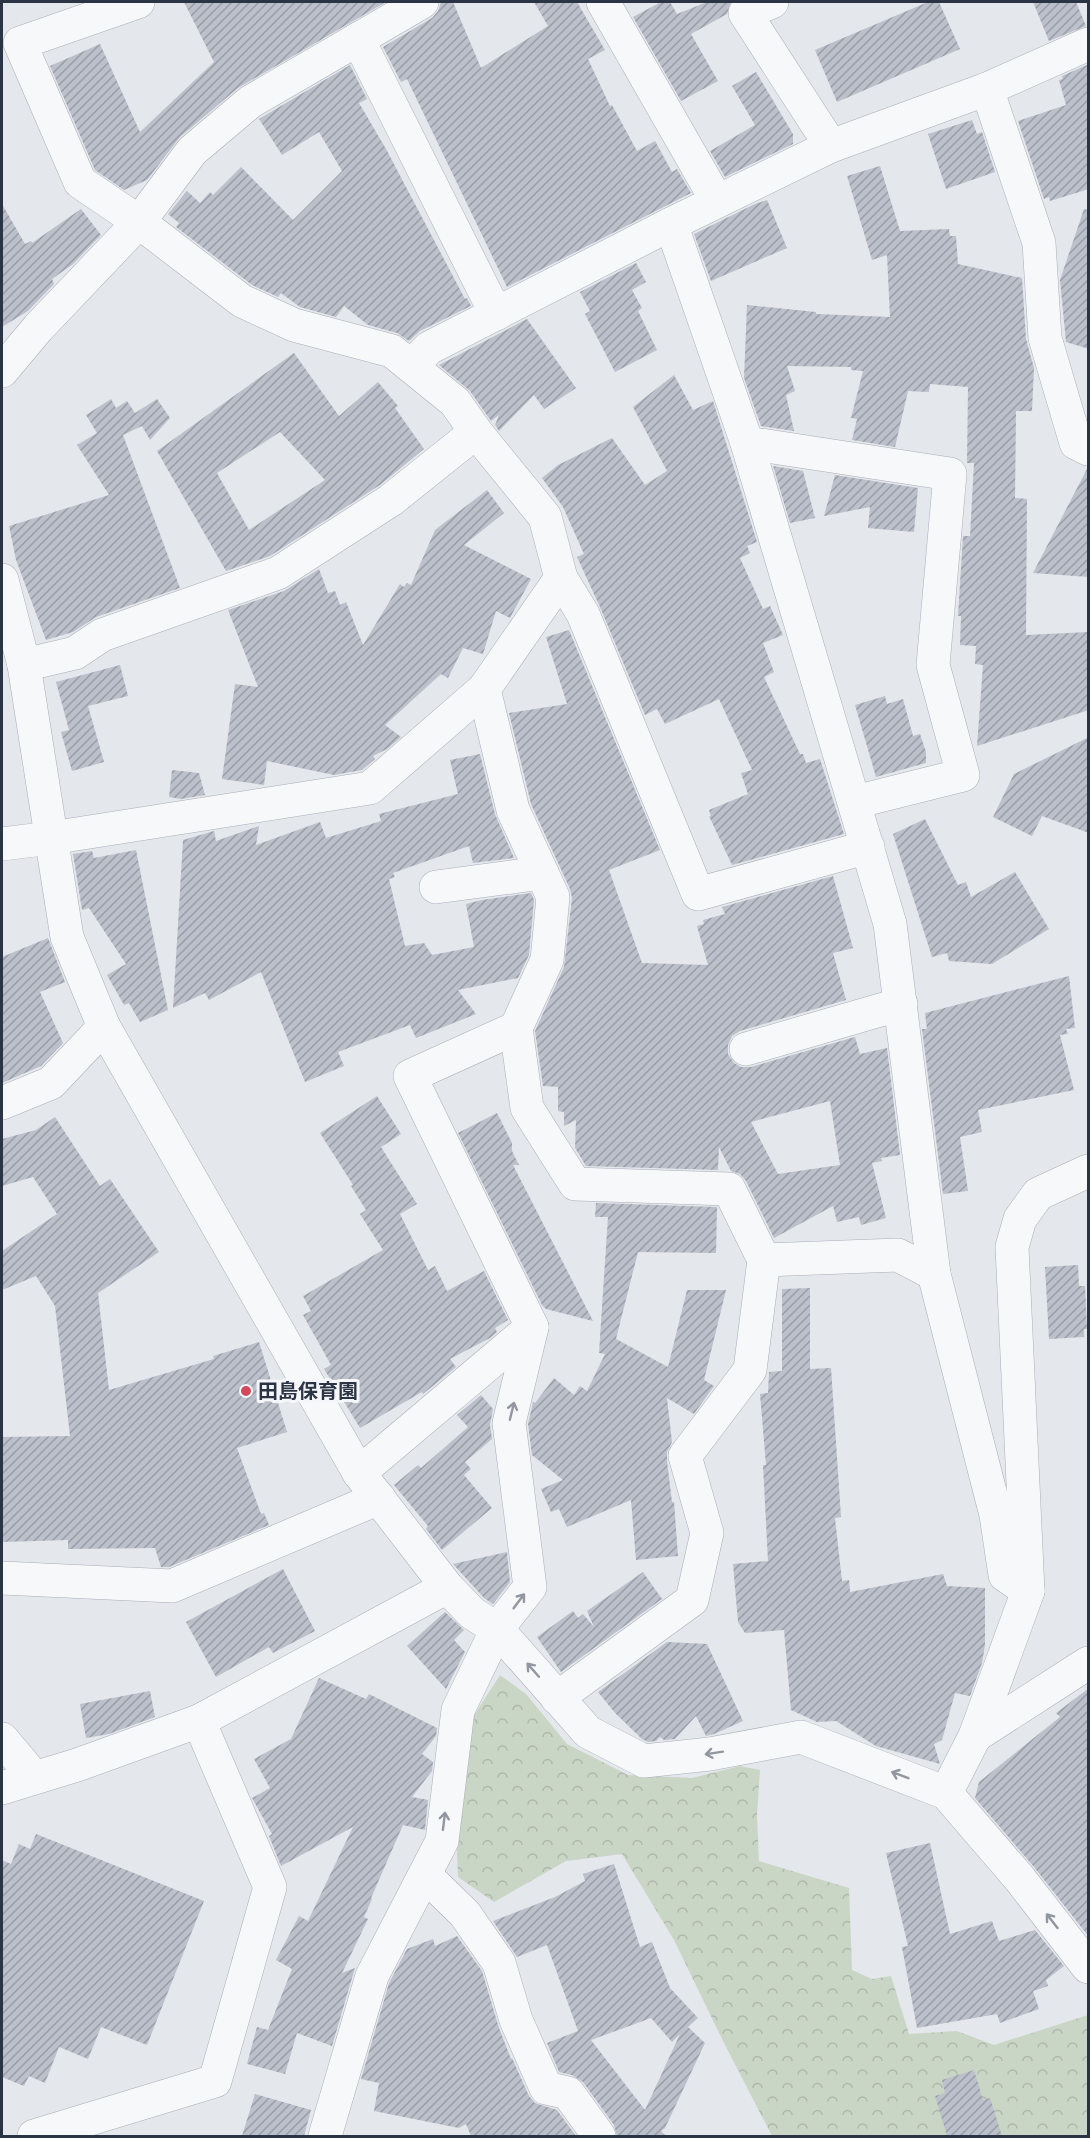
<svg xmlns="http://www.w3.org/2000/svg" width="1090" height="2138" viewBox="0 0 1090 2138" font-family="'Space Grotesk','Noto Sans JP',sans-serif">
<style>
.forest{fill:url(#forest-crowns)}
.building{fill:url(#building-hatch);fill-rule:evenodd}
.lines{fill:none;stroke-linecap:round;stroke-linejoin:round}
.minor-casing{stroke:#a9aeb7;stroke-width:34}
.tertiary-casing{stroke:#a9aeb7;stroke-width:34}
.minor{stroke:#f7f8fa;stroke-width:33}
.tertiary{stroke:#f7f8fa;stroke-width:33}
.oneway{stroke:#9196a0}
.poi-dot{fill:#d1495b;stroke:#f4f6f9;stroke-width:2}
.labels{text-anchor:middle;stroke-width:6;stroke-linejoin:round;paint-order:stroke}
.poi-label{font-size:20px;font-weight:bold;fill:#2b3445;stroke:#f4f6f9;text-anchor:start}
</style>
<defs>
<pattern id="forest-crowns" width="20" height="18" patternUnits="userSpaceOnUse" patternTransform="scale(1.5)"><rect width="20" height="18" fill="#c9d6c5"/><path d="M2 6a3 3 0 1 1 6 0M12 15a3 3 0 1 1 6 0" fill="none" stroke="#adb8ab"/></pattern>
<pattern id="building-hatch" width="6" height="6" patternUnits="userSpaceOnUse" patternTransform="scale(1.5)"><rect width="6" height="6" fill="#bbc0ca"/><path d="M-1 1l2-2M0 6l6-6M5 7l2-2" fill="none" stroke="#989da6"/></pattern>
</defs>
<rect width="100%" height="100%" fill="#e4e7ec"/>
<polygon class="forest" points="500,1675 526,1694 567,1744 628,1775 692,1778 740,1766 760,1770 757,1815 759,1861 849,1888 852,1970 872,1979 891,1976 909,2034 957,2031 994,2045 1088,2015 1088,2136 772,2136 723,2041 674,1940 622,1854 566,1861 494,1902 458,1877 456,1827 471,1720"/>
<g class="building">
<polygon points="184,2 386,2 238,88 180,137 147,180 124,190 95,170 50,66 100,44 140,132 214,62"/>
<polygon points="441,2 453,2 481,68 548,26 534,2 577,2 605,50 588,59 610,106 612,105 637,151 655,141 672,172 677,169 691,193 507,287 407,79 401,82 383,47 432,18 438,11"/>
<polygon points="661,2 670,2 677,14 707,2 731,2 727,14 691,34 718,81 681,101 633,17"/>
<polygon points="928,2 939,2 960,49 837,102 815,50"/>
<polygon points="1033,2 1076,2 1086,26 1049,41"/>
<polygon points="1089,64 1089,189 1050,201 1049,197 1044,199 1018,121 1066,105 1059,80 1063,79 1062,76"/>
<polygon points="350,65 367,99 359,103 386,149 465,299 467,298 471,306 420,331 409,341 397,333 368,325 344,306 336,317 300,307 281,293 278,297 252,285 176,227 179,223 168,214 187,191 200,203 210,192 213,195 241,167 293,220 342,171 319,132 282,155 259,119"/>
<polygon points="756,72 793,134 793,144 725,177 710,151 755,125 732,86"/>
<polygon points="972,120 977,134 982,132 995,172 946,189 928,134"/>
<polygon points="880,166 900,231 949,229 950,236 956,236 958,264 1022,278 1026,339 1034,368 1032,411 1016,411 1015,498 1027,499 1026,635 1089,632 1089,710 977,746 983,665 975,664 976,646 960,645 961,616 958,616 963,536 970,536 974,463 967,463 968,387 930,384 929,392 908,391 895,447 852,440 857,419 851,418 863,371 851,370 851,367 787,366 795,391 786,395 794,431 761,426 744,378 747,305 816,312 816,314 890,317 887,255 872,260 847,176"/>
<polygon points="767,200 787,248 711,281 694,234 755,204"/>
<polygon points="2,204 25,244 31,241 32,243 81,209 101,235 73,264 52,279 54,284 28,311 2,327"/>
<polygon points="1084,209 1089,210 1089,349 1066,342 1060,280"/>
<polygon points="636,263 646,282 632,290 642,308 638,311 657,350 615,372 585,314 590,311 580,292"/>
<polygon points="527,319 576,388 544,409 534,395 499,431 495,425 499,415 491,421 470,391 439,365"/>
<path d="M294,353l45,63 39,-34 20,24 -3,2 29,41 -44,36 -110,71 -44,15 -69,-120zM280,432l45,48 -76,50 -32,-57z"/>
<polygon points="674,375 693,410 713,401 757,542 747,546 750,553 740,558 763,609 770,606 783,635 763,643 774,672 764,677 800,754 803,754 806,763 820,759 844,834 732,865 709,816 711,816 709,810 748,794 741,773 752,770 719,699 665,724 657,709 645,715 600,607 577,557 584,554 563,507 542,478 558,465 612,438 645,485 667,471 633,407"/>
<polygon points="111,399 116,408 127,401 139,419 135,413 157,399 170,418 150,440 142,426 123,435 180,588 96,617 73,632 46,640 16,560 9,526 109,495 77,445 97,433 86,415"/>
<polygon points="773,466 803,471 815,518 790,523"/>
<polygon points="1088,467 1089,577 1033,573"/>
<polygon points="835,475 918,488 914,532 868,528 870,507 824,516"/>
<polygon points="487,490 504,513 464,545 531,579 510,618 496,611 483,654 463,648 448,678 441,674 385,725 401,737 387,749 373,756 375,759 362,770 334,775 267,761 264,785 222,779 235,684 258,687 228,610 284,591 319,569 328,593 335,591 340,605 346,602 363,645 400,584 404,587 407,583 411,585 435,530"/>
<path d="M569,630l91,220 -51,20 33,93 66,2 -11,-39 7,-2 -1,-4 22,-6 -3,-7 111,-31 20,72 -20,5 13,47 -106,31 -8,5 -4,9v9l6,9 7,4h10l104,-30 5,17 27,-6 13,107 -19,3 1,3 -10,2 14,55 -25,7 -2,-8 -22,5 -4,-16 -59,32 -28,-57 -6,-7 -9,-3 -12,-24 -1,23 -132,-4 -11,-18 1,-28 -12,6v-14l-6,-1v-24l-15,-1 -8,-55 29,-64 8,-69 -2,-9 -39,-85 -22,-91 58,-9 -21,-67zM830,1101l10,64 -62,9 -27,-52z"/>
<polygon points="120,665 128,696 88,706 104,762 72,771 61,732 69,730 56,682"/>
<polygon points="885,696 887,704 903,699 913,736 920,734 926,752 926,763 876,777 855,705"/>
<polygon points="1089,737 1089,833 1042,816 1032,836 993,817 1014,774"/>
<polygon points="480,754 495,814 514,858 473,863 469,846 393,873 395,877 389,879 405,946 424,943 432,955 474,947 466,904 482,900 531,893 534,900 529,955 518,978 458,990 476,1014 416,1038 410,1025 338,1052 344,1066 305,1082 261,972 209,1000 205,993 173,1008 183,840 214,831 216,841 259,826 256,845 320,822 326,838 381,821 379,814 458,794 450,760"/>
<polygon points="172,770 199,773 205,795 181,799 169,797"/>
<polygon points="925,819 958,885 966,882 971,897 1015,872 1049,929 992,964 949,961 947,953 932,957 893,834"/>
<polygon points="136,850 168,1010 140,1022 129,1003 124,1005 107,975 126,964 89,908 82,910 73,854 92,851 94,858"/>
<polygon points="48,938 65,982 40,992 63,1043 41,1066 2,1083 2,957"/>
<polygon points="1069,976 1075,1028 1066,1029 1068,1034 1060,1035 1074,1090 978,1110 982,1132 960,1137 968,1191 943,1194 922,1029 927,1029 925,1013"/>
<polygon points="377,1096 401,1134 381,1147 417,1204 400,1214 428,1270 435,1266 447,1291 484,1271 508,1320 495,1328 497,1332 490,1338 450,1359 456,1367 423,1394 422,1392 360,1428 324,1369 331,1365 303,1315 311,1311 303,1296 383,1250 360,1214 366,1210 351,1186 353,1185 320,1133"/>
<polygon points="497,1113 512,1143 512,1151 519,1165 513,1165 593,1321 546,1309 542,1305 458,1133"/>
<polygon points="55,1117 100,1186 110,1179 159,1252 98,1293 109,1390 214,1359 213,1356 259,1342 287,1432 237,1448 261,1514 264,1513 269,1525 169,1567 161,1567 155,1548 68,1549 68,1540 2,1542 2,1437 70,1436 55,1306 36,1276 2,1290 2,1251 57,1214 33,1177 2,1186 2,1139 36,1130"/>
<polygon points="596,1203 717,1207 716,1253 638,1252 616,1339 668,1367 687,1290 726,1290 704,1380 714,1386 694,1414 667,1398 672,1442 667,1452 667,1461 672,1502 674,1502 678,1556 636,1560 631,1500 567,1527 559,1509 551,1512 541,1489 563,1480 532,1455 528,1424 533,1402 535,1403 554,1378 574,1395 580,1386 587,1391 605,1354 599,1353 608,1217 595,1217"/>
<polygon points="1078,1265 1079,1286 1085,1286 1087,1329 1084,1329 1084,1337 1049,1339 1045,1267"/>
<polygon points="810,1288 810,1369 831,1368 841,1517 835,1518 842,1581 849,1580 850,1592 943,1574 947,1586 985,1588 985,1645 982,1663 970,1696 955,1693 942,1740 934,1744 940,1764 876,1746 836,1721 817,1722 791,1710 784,1630 745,1633 738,1622 733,1564 768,1561 763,1465 766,1465 760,1394 768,1393 769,1372 782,1371 782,1289"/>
<polygon points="481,1395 493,1409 490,1425 492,1439 465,1462 471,1469 464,1475 492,1508 442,1550 426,1529 428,1526 394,1485 418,1465 421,1468 468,1427 457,1415"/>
<polygon points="507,1552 510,1582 493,1604 484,1598 453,1564"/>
<polygon points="283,1569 315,1631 273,1653 269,1647 216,1677 186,1622"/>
<polygon points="643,1572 662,1599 561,1672 537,1637 573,1611 578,1618 583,1614 594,1627 587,1611"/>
<polygon points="445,1612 464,1630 454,1640 465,1652 446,1689 407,1646"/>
<polygon points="667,1642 707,1644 743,1721 714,1734 706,1736 696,1716 675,1739 664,1740 660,1737 656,1741 648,1742 642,1739 615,1713 598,1692"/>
<polygon points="319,1678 366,1699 369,1694 437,1728 436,1736 422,1754 433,1762 432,1771 412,1797 428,1800 425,1830 403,1825 371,1898 372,1899 364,1917 368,1919 342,1973 355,1968 332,2046 297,2033 285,2074 247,2064 257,2027 268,2030 292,1969 276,1960 299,1916 308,1921 353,1827 281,1866 269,1836 272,1834 252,1798 270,1788 254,1759 291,1739"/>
<polygon points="1089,1688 1089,1937 1034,1867 975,1798 979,1782 1060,1717 1056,1713"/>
<polygon points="150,1691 155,1717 109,1734 86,1738 80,1704"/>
<polygon points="36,1834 204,1901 147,2045 101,2027 88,2059 59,2047 45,2083 29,2076 24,2086 2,2077 2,1860 11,1864 19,1844 30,1849"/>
<polygon points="930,1843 950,1934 992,1921 999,1941 1035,1930 1064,1966 1046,1980 1048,1986 1033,1991 1039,2009 1000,2023 997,2014 917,2028 902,1947 908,1946 886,1853"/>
<path d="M614,1864l26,83 12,-5 18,46 28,30 -10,9 17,16 -40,85 -4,3 5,5h-49l-3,-11 -31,-43 -11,-7 -13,-3 -12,-29 31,-12 -31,-86 -30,12 -24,-36 62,-24 30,-16 -2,-7zM651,2018l21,24 8,-8 -35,76 -54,-70z"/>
<polygon points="457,1936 482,1971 499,2028 511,2059 512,2058 529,2096 535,2103 557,2110 576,2136 471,2136 466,2124 459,2128 374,2111 379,2083 361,2079 389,1983 407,1949 433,1939 435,1946"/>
<polygon points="974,2070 983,2100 990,2098 1002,2136 947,2136 935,2096 945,2093 942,2080"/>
<polygon points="255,2094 311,2110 304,2136 242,2136"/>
</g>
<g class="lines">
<g class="minor-casing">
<g id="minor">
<polyline points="603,2 717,201"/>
<polyline points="772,2 745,13 831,146"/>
<polyline points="358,39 496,314"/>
<polyline points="987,89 1039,243 1045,338 1076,443 1088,449"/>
<polyline points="671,224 747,443 890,924 934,1274 996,1515 1005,1575 1028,1591"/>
<polyline points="411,366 429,348 671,224 831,146 987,89 1088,44"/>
<polyline points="2,371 38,328 139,222 192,151 250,102 422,2"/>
<polyline points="747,443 950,474 933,665 963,775 855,802"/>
<polyline points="561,578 583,614 698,894 868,847"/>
<polyline points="2,580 24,665 67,937 104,1027 359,1473 447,1587 472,1613 497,1629 588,1732 644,1761 710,1754 801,1737 946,1793 1020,1879 1088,1967"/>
<polyline points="24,665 75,653 102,635 278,573 391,500 476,432"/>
<polyline points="484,689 513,810 553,897 547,960 516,1028"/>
<polyline points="51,838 370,788 484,689 561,578 545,517 476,432 455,402 392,351 294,325 242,301 139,222 80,182 20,43 138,2"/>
<polyline points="436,887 542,873"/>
<polyline points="746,1049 901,1004"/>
<polyline points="2,1103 51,1083 104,1027"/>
<polyline points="359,1473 532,1327"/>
<polyline points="2,1578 172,1586 379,1498"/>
<polyline points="557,1698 692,1600 707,1533 685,1456 750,1370 764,1260"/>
<polyline points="975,1736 1088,1663"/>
<polyline points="2,1739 34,1777"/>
<polyline points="2,1788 77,1765 199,1721 447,1587"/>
<polyline points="946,1793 975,1736 1028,1591 1012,1247 1020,1219 1038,1194 1088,1171"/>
<polyline points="425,1875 465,1914 499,1963 516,2020 546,2088 568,2093 599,2136"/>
<polyline points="34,2136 215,2081 270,1887 199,1721"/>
<polyline points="325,2136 372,1976 442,1841 458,1710 497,1629 530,1587 509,1423 532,1327 410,1076 516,1028 527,1108 575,1184 729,1189 764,1260 898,1255 934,1274"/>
</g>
</g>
<g class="tertiary-casing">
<polyline id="tertiary" points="2,844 51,838"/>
</g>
<use href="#minor" class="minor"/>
<use href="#tertiary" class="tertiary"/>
</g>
<defs><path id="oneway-shaft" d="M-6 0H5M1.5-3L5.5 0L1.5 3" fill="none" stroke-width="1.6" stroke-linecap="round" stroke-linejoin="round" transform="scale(1.5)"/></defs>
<g class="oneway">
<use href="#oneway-shaft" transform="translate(512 1411) rotate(-76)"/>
<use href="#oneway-shaft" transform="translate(519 1601) rotate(-53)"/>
<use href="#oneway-shaft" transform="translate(533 1670) rotate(-131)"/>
<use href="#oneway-shaft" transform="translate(714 1753) rotate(171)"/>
<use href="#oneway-shaft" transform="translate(900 1775) rotate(-159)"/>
<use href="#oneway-shaft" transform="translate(444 1821) rotate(-83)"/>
<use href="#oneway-shaft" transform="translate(1052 1921) rotate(-128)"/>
</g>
<circle class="poi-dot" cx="246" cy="1391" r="6"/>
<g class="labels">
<g class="poi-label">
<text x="258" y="1398">田島保育園</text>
</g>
</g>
<rect width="1090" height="2138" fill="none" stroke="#2b3445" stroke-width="6"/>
</svg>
